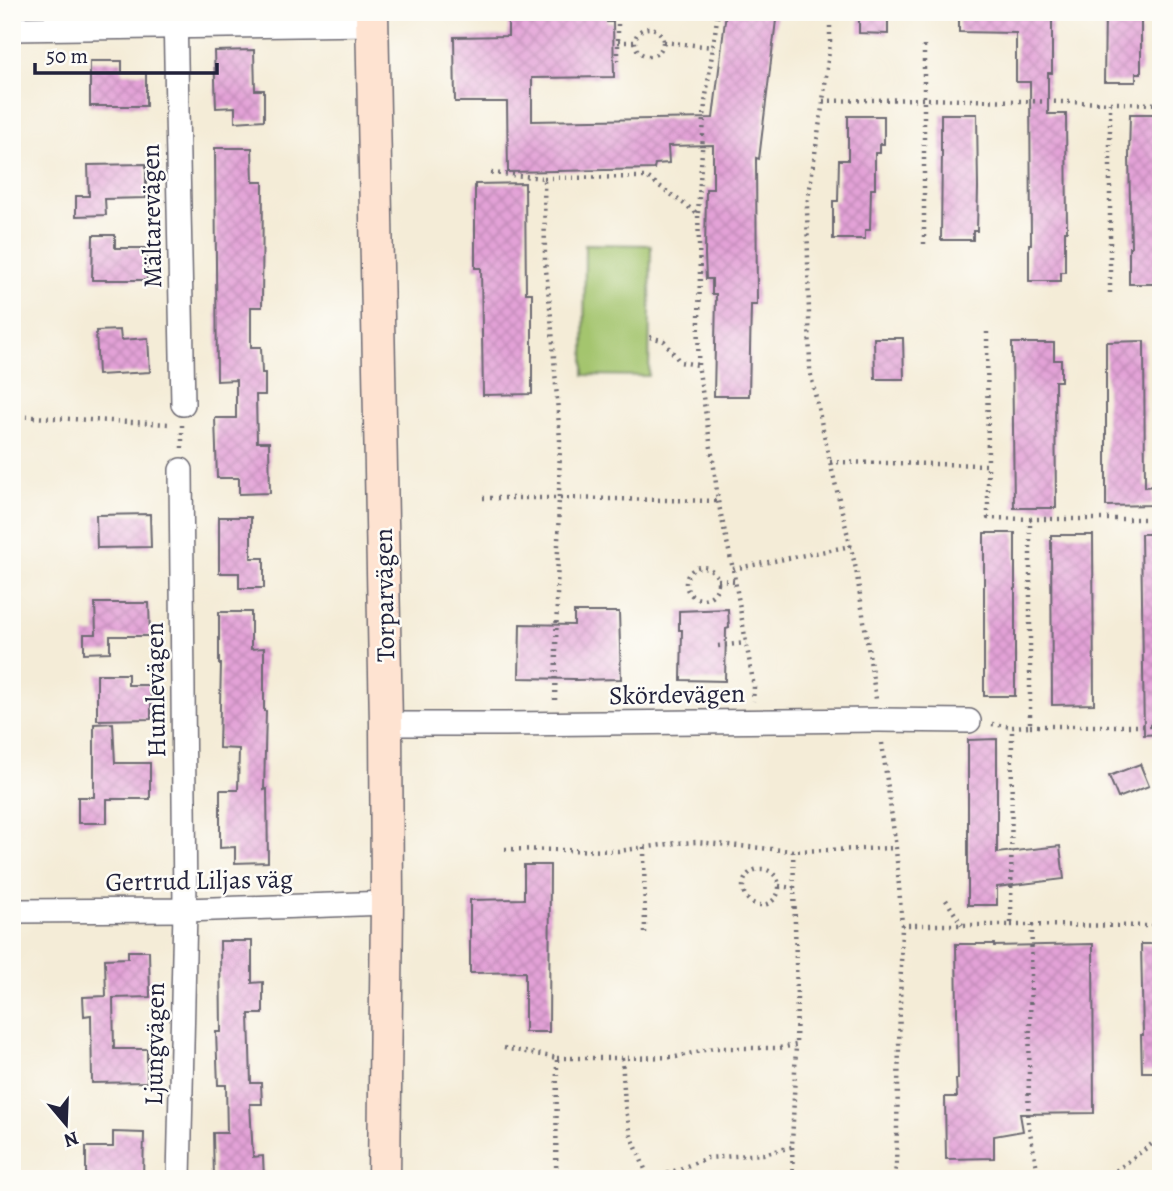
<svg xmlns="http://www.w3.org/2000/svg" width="1173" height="1191" viewBox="0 0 1173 1191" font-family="Alegreya,serif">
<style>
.pitch{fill:#a4c56e;stroke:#637454;stroke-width:2}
.building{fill:url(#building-cross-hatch)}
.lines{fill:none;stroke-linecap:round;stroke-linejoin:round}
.street-casing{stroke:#6c6972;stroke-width:26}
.secondary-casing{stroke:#6c6972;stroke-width:35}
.path{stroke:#6c6972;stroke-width:4.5;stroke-dasharray:2 5;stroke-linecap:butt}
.street{stroke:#fff;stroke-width:23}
.secondary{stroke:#fee3d1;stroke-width:32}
.labels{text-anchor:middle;stroke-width:5;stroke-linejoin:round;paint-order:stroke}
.street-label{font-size:26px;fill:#22223b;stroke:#fdfcf7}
</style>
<defs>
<pattern id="building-cross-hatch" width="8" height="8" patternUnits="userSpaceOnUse" patternTransform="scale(1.75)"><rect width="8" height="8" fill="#e3a2d7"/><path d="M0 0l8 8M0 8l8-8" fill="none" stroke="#c28bb9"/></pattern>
</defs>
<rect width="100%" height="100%" fill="#fdfcf7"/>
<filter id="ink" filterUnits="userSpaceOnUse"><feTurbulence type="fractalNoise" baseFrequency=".0143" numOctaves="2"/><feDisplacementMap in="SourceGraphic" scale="14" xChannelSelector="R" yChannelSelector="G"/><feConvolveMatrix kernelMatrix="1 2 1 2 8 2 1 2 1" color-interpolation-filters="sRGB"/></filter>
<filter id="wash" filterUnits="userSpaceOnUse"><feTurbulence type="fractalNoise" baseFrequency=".00686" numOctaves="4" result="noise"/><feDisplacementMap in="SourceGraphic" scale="28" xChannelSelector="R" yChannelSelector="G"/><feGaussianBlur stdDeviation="1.57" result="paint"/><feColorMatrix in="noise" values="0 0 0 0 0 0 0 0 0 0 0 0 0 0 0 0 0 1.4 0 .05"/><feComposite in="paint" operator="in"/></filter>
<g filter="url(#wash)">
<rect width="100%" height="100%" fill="#f4ecd7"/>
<polygon class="pitch" points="585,244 651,245 649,376 584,375"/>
<g id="blocks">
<g class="building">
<polygon points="508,12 607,12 607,22 613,22 614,77 532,78 532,121 713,118 726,12 777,12 759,159 756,158 757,305 751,305 749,396 714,396 716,294 712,294 712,279 706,279 705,255 706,189 713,189 713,145 668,146 669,163 655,164 654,169 508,172 507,102 455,102 454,37 508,36"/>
<polygon points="859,12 888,12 888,34 859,33"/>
<polygon points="959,12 1052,12 1052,73 1048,73 1048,114 1066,114 1067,231 1065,231 1065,272 1061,272 1061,281 1029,281 1029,244 1031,244 1030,82 1016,82 1016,33 959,32"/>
<polygon points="1105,12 1141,12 1141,73 1136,73 1136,82 1104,82"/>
<polygon points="254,50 255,90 264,90 264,120 235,122 235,107 216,108 214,51"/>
<polygon points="90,61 122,61 122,73 146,73 146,106 90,106"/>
<polygon points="941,114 977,114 978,188 977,231 973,231 973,240 941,240 942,151 941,151"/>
<polygon points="1130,114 1161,114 1161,284 1129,284 1129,247 1131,247 1129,157"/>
<polygon points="848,116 884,116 884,144 880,144 880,153 875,153 875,189 871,189 870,230 865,230 865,239 833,239 833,201 838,201 839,160 848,160"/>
<polygon points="215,148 252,148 253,182 263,182 262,307 251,307 251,347 261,347 262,373 265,373 265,395 256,395 257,442 269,442 270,493 239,494 239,478 217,478 215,418 236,418 236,380 217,381"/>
<polygon points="146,164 146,198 105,199 106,215 76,216 76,196 89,196 88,165"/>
<polygon points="525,183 526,293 532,293 532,394 483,395 481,268 475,268 475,184"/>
<polygon points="93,235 115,235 115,248 147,248 147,280 92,280"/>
<polygon points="120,330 121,340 148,338 150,372 98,375 96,331"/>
<polygon points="874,338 903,338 904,379 875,379"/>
<polygon points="1144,341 1145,487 1153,486 1153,505 1106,506 1106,342"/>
<polygon points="1012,343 1054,343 1054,360 1061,360 1061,381 1055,381 1056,508 1014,508"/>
<polygon points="150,514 151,547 97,548 96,515"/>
<polygon points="219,517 251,517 251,558 264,558 264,588 239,588 239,573 219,573"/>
<rect x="984" y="533" width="31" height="163"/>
<polygon points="1141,534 1161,534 1161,734 1144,735"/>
<polygon points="1051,535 1093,535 1094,704 1052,705"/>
<polygon points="95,603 149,603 150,636 110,636 110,652 84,653 84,634 96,634"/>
<polygon points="728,609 729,628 726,629 725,681 681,680 682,630 679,630 679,611"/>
<polygon points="219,612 251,612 251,649 264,648 264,711 266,711 264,790 267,789 268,862 235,863 235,847 220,848 220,790 238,790 239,749 219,748 221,664 219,664"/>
<polygon points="574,612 619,612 621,679 575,680 575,679 519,678 520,624 574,625"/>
<polygon points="97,674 128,674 128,685 151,685 151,719 97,720"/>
<polygon points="113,723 115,763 150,763 150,799 107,799 107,823 78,823 78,797 94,797 94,724"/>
<polygon points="997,739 997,853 1060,846 1064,879 997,887 997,905 968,905 968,740"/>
<polygon points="1140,764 1149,786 1118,798 1109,776"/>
<polygon points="524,865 550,865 549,1032 525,1032 525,972 470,973 470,900 524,899"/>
<polygon points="220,941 252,941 252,983 263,982 263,1014 249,1014 251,1083 261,1083 262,1104 250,1104 253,1157 263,1156 264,1179 214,1179 213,1133 227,1133 226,1085 218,1085 216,1032 221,1032"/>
<polygon points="956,944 994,944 994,946 1093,944 1094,1113 1020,1114 1023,1131 994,1136 994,1158 946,1159 945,1097 957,1097 956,1079 958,1079"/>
<polygon points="1141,944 1161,944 1161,1072 1142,1072 1141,1035 1143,1035"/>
<polygon points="128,951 149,951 150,997 113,998 114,1049 147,1049 147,1082 92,1083 91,1015 84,1016 83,997 106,996 105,959 128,958"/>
<polygon points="113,1132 144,1133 143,1179 86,1179 86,1147 113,1147"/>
</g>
</g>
</g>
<g filter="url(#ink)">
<use href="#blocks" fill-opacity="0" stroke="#6c6972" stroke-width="2"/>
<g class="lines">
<g class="street-casing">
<g id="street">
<polyline points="175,12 183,404"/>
<polyline points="12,29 372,24"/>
<polyline points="386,724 506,724 879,720 969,721"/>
<polyline points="12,911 185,910 387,903"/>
<polyline points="179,1179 185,910 181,470"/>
</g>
</g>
<g class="secondary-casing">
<polyline id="secondary" points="372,12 386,724 387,903 384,1179"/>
</g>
<g class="path">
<polyline points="830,12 830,43 823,101 807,206 810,371 830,462 856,569 876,699"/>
<circle cx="649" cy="42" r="14"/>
<polyline points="618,42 634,42"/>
<polyline points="664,42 713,47"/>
<polyline points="924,46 924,246"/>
<polyline points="618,61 618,12"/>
<polyline points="823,101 923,99 1161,104"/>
<polyline points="491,173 544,178 545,260 551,317 560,440 555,702"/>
<polyline points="544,178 647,177 698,214 700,274 698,365 714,467 718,501 733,569 754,687 753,701"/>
<polyline points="698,213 705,103 718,12"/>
<polyline points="1110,293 1110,103"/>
<polyline points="987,332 988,465"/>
<polyline points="650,337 664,341 680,362 698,365"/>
<polyline points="12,416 170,424"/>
<polyline points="182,448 182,425"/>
<polyline points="830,462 988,465 988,518 1030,519 1030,726 1012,727 1011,925 902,925"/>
<polyline points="483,498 559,498 718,501"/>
<polyline points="1030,519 1161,519"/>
<circle cx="702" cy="583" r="16"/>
<polyline points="733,569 851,546"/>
<polyline points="718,580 735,581"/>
<polyline points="718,646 746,643"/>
<polyline points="992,724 1012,727"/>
<polyline points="1030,726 1161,726"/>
<polyline points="882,743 896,848 902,925 896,1167 894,1179"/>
<polyline points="644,847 645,933"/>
<polyline points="505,849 618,851 677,843 696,842 793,851 896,848"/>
<polyline points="793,851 797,997 796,1045"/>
<circle cx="761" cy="887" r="18"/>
<polyline points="779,886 794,888"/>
<polyline points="946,900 962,925"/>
<polyline points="1011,925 1161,926"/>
<polyline points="1032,925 1028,1122 1039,1179"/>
<polyline points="504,1048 557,1058 556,1179"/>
<polyline points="557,1058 622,1058 676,1057 713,1048 779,1048 796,1045 792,1147 763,1154 707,1158 654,1179"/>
<polyline points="622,1058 625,1105 631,1135 649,1179"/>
<polyline points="792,1147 793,1179"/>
<polyline points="1105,1179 1161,1137"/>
</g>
<use href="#street" class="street"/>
<use href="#secondary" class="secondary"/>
</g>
</g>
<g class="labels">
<g class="street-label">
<text transform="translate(151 216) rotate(-91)" y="9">Mältarevägen</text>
<text transform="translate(384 595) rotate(-91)" y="9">Torparvägen</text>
<text transform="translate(155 690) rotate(-91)" y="9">Humlevägen</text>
<text transform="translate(677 694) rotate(-1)" y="9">Skördevägen</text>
<text transform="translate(199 880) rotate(-1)" y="9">Gertrud Liljas väg</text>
<text transform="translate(154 1044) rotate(-89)" y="9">Ljungvägen</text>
</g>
</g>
<rect width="1173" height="1191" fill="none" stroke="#fdfcf7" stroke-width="42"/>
<g transform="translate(66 1124) rotate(161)" stroke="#fdfcf7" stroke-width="5" paint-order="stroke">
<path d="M0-5L12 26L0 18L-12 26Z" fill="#22223b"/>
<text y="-10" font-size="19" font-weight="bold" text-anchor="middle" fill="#22223b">N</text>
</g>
<path d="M35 63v10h182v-10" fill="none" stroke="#22223b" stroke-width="3.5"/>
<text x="46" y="63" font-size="21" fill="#22223b" stroke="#fdfcf7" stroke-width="5" paint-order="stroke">50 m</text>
</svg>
